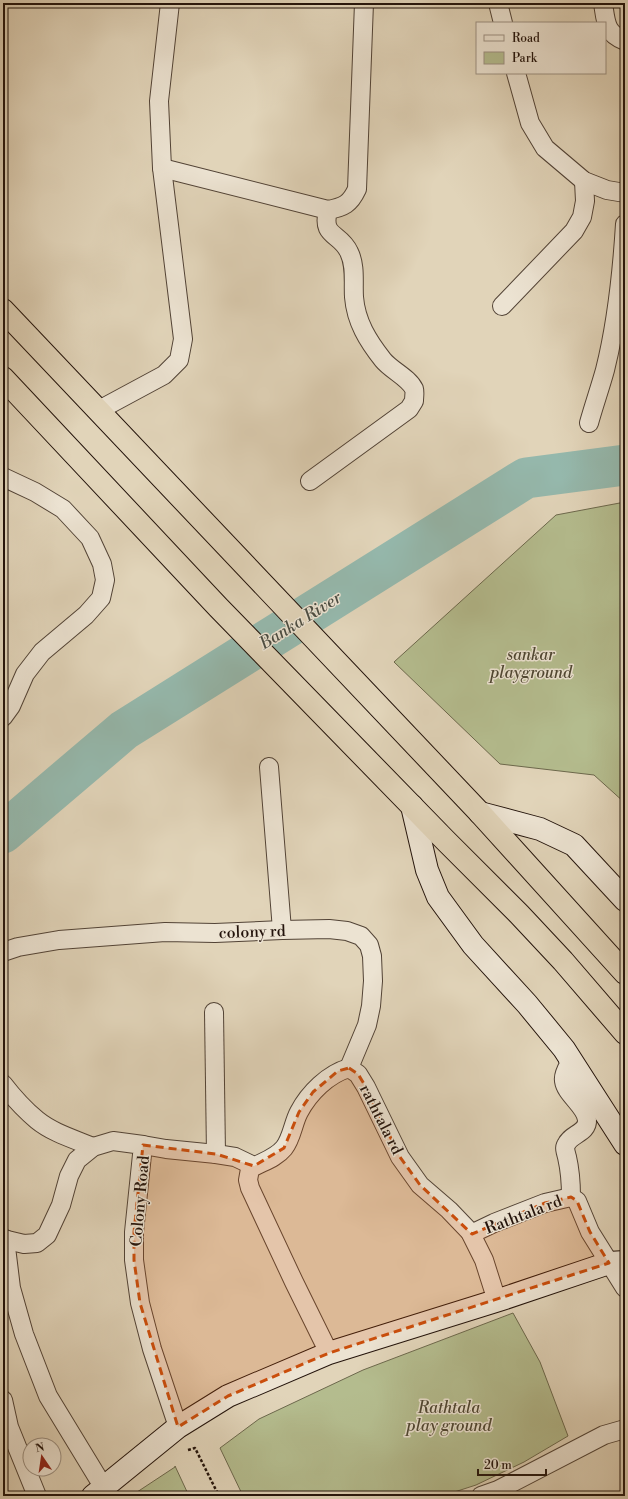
<svg xmlns="http://www.w3.org/2000/svg" width="628" height="1499" viewBox="0 0 628 1499" font-family="'Libre Bodoni',serif">
<style>
.green{fill:#b4bc8e;stroke:#6c684c}
.lines{fill:none;stroke-linecap:round;stroke-linejoin:round}
.river{stroke:#95b8ac;stroke-width:41}
.street-casing{stroke:#524336;stroke-width:20}
.secondary-casing{stroke:#23130b;stroke-width:24}
.highway-casing{stroke:#23130b;stroke-width:24}
.path{stroke:#23130b;stroke-width:2.5;stroke-dasharray:3 2;stroke-linecap:butt}
.street{stroke:#ece3d2;stroke-width:18}
.secondary{stroke:#ece3d2;stroke-width:22}
.highway{stroke:#e1d4b9;stroke-width:22}
.marked{fill:#ca4e0c;fill-opacity:0.2;stroke:#ca4e0c;stroke-width:3;stroke-dasharray:8 5;stroke-linejoin:round}
.labels{text-anchor:middle;stroke-width:3;stroke-linejoin:round;paint-order:stroke}
.park-label{font-size:16px;font-style:italic;fill:#4e4632;stroke:#ece3d2}
.street-label{font-size:16px;fill:#23130b;stroke:#ece3d2}
.water-label{font-size:17px;font-style:italic;fill:#4b4d43;stroke:#ece3d2}
</style>
<rect width="100%" height="100%" fill="#e1d4b9"/>
<filter id="stains"><feTurbulence type="fractalNoise" baseFrequency=".005" numOctaves="4"/><feColorMatrix values="0 0 0 0 .2 0 0 0 0 .09 0 0 0 0 .02 0 0 0 .5 -.17"/></filter>
<radialGradient id="worn" r=".72"><stop offset=".6" stop-color="#630" stop-opacity="0"/><stop offset="1" stop-color="#630" stop-opacity=".3"/></radialGradient>
<g class="green">
<polygon points="625,502 625,803 594,775 500,764 394,662 556,515"/>
<polygon points="513,1313 540,1362 568,1436 524,1462 476,1485 442,1496 243,1496 220,1448 259,1419 363,1370"/>
<polygon points="175,1466 189,1496 131,1496 175,1467"/>
</g>
<g class="lines">
<polyline class="river" points="3,833 124,730 526,478 625,465"/>
<g class="street-casing">
<g id="street">
<polyline points="498,3 503,23"/>
<path d="M603,3c3,19 2,30 22,38"/>
<polyline points="516,73 530,123 545,148 584,181 607,190 625,193"/>
<path d="M162,168l166,42c16,-3 22,-6 29,-21l7,-186"/>
<polyline points="502,306 574,231 582,217 585,201 584,181"/>
<polyline points="99,410 164,375 179,360 183,339 162,168 159,101 170,3"/>
<path d="M589,423c5,-18 11,-35 16,-53 12,-48 17,-97 20,-146"/>
<polyline points="3,477 35,492 63,509 90,538 102,564 105,580 101,598 86,615 42,652 25,674 11,706 3,717"/>
<path d="M310,481l99,-72 5,-8c0,-4 1,-9 0,-12 -5,-11 -23,-19 -31,-29 -15,-19 -27,-38 -29,-63 -1,-14 2,-31 -5,-45 -9,-20 -28,-14 -21,-42"/>
<polyline points="269,767 282,930"/>
<polyline points="3,952 18,947 59,940 165,932 215,933 282,930 329,929 347,931 361,936 369,945 372,956 373,981 371,1006 367,1025 349,1068"/>
<polyline points="214,1012 216,1154"/>
<path d="M568,1057c0,3 1,6 0,9 -2,5 -5,9 -4,15 2,14 22,25 23,39 1,13 -17,14 -21,25 -2,3 0,8 1,12 3,13 4,26 4,40"/>
<path d="M3,1084c10,13 22,26 34,36 16,13 37,19 56,27"/>
<polyline points="143,1145 166,1149 216,1154 235,1157 254,1166"/>
<polyline points="3,1239 24,1244 37,1243 47,1235 61,1205 69,1176 77,1160 93,1147 113,1141 143,1145 134,1232 134,1260 140,1303 152,1349 178,1427"/>
<polyline points="5,1239 11,1288 24,1334 48,1396 104,1488"/>
<polyline points="497,1301 484,1260 471,1234 494,1223 545,1203 571,1197 577,1201 590,1232 625,1288"/>
<path d="M329,1353l-35,-71 -44,-94 -2,-8 2,-11c11,-7 25,-10 34,-21 8,-10 9,-25 15,-36 10,-19 29,-38 50,-44l9,6 8,13 34,70 20,28 29,25 23,24"/>
<polyline points="3,1400 9,1427 37,1496"/>
<polyline points="481,1496 498,1490 604,1435 625,1429"/>
</g>
</g>
<g class="secondary-casing">
<g id="secondary">
<polyline points="412,806 427,870 438,897 473,945 527,1004 564,1049 625,1144"/>
<polyline points="480,813 540,829 574,845 625,900"/>
<polyline points="93,1496 178,1427 228,1396 329,1353 502,1299 609,1263 625,1262"/>
</g>
</g>
<g class="highway-casing">
<g id="highway">
<polyline points="3,310 480,813 625,973"/>
<polyline points="3,378 218,607 445,840 519,914 563,961 625,1033"/>
</g>
</g>
<polyline class="path" points="188,1450 195,1448 219,1496"/>
<use href="#street" class="street"/>
<use href="#secondary" class="secondary"/>
<use href="#highway" class="highway"/>
</g>
<path class="marked" d="M349,1068l9,6 8,13 34,70 20,28 52,49 73,-31 26,-6 6,4 13,31 19,31 -280,90 -101,43 -50,31 -38,-124 -6,-43v-28l9,-87 73,9 38,12 30,-18 15,-36 14,-20 25,-21z"/>
<g class="labels">
<g class="park-label">
<text x="531" y="660">sankar<tspan x="531" dy="18">playground</tspan></text>
<text x="449" y="1413">Rathtala<tspan x="449" dy="18">play ground</tspan></text>
</g>
<g class="street-label">
<text transform="translate(252 931) rotate(-2)" y="6">colony rd</text>
<text transform="translate(382 1119) rotate(63)" y="6">rathtala rd</text>
<text transform="translate(139 1201) rotate(-85)" y="6">Colony Road</text>
<text transform="translate(523 1214) rotate(-21)" y="6">Rathtala rd</text>
</g>
<g class="water-label">
<text transform="translate(300 620) rotate(-32)" y="6">Banka River</text>
</g>
</g>
<rect width="628" height="1499" fill="none" stroke="#e1d4b9" stroke-width="16"/>
<rect x="4" y="4" width="620" height="1491" fill="none" stroke="#23130b" stroke-width="2"/>
<rect x="8" y="8" width="612" height="1483" fill="none" stroke="#23130b"/>
<rect x="476" y="22" width="130" height="52" fill="#ece3d2" stroke="#9c9082"/>
<rect x="484" y="35" width="20" height="6" fill="#ece3d2" stroke="#9c9082"/>
<text x="512" y="42" font-size="12" fill="#23130b">Road</text>
<rect x="484" y="52" width="20" height="12" fill="#b4bc8e" stroke="#9c9082"/>
<text x="512" y="62" font-size="12" fill="#23130b">Park</text>
<g transform="translate(42 1457) rotate(347)"><circle r="19" fill="#ece3d2" stroke="#9c9082"/>
<path d="M0-3L7 15L0 10L-7 15Z" fill="#8f2418"/>
<text y="-6" font-size="11" font-weight="bold" text-anchor="middle" fill="#23130b">N</text>
</g>
<path d="M478 1469v6h68v-6" fill="none" stroke="#23130b" stroke-width="2"/>
<text x="484" y="1469" font-size="12" fill="#23130b" stroke="#ece3d2" stroke-width="3" paint-order="stroke">20 m</text>
<rect width="100%" height="100%" filter="url(#stains)"/>
<rect width="100%" height="100%" fill="url(#worn)"/>
</svg>
